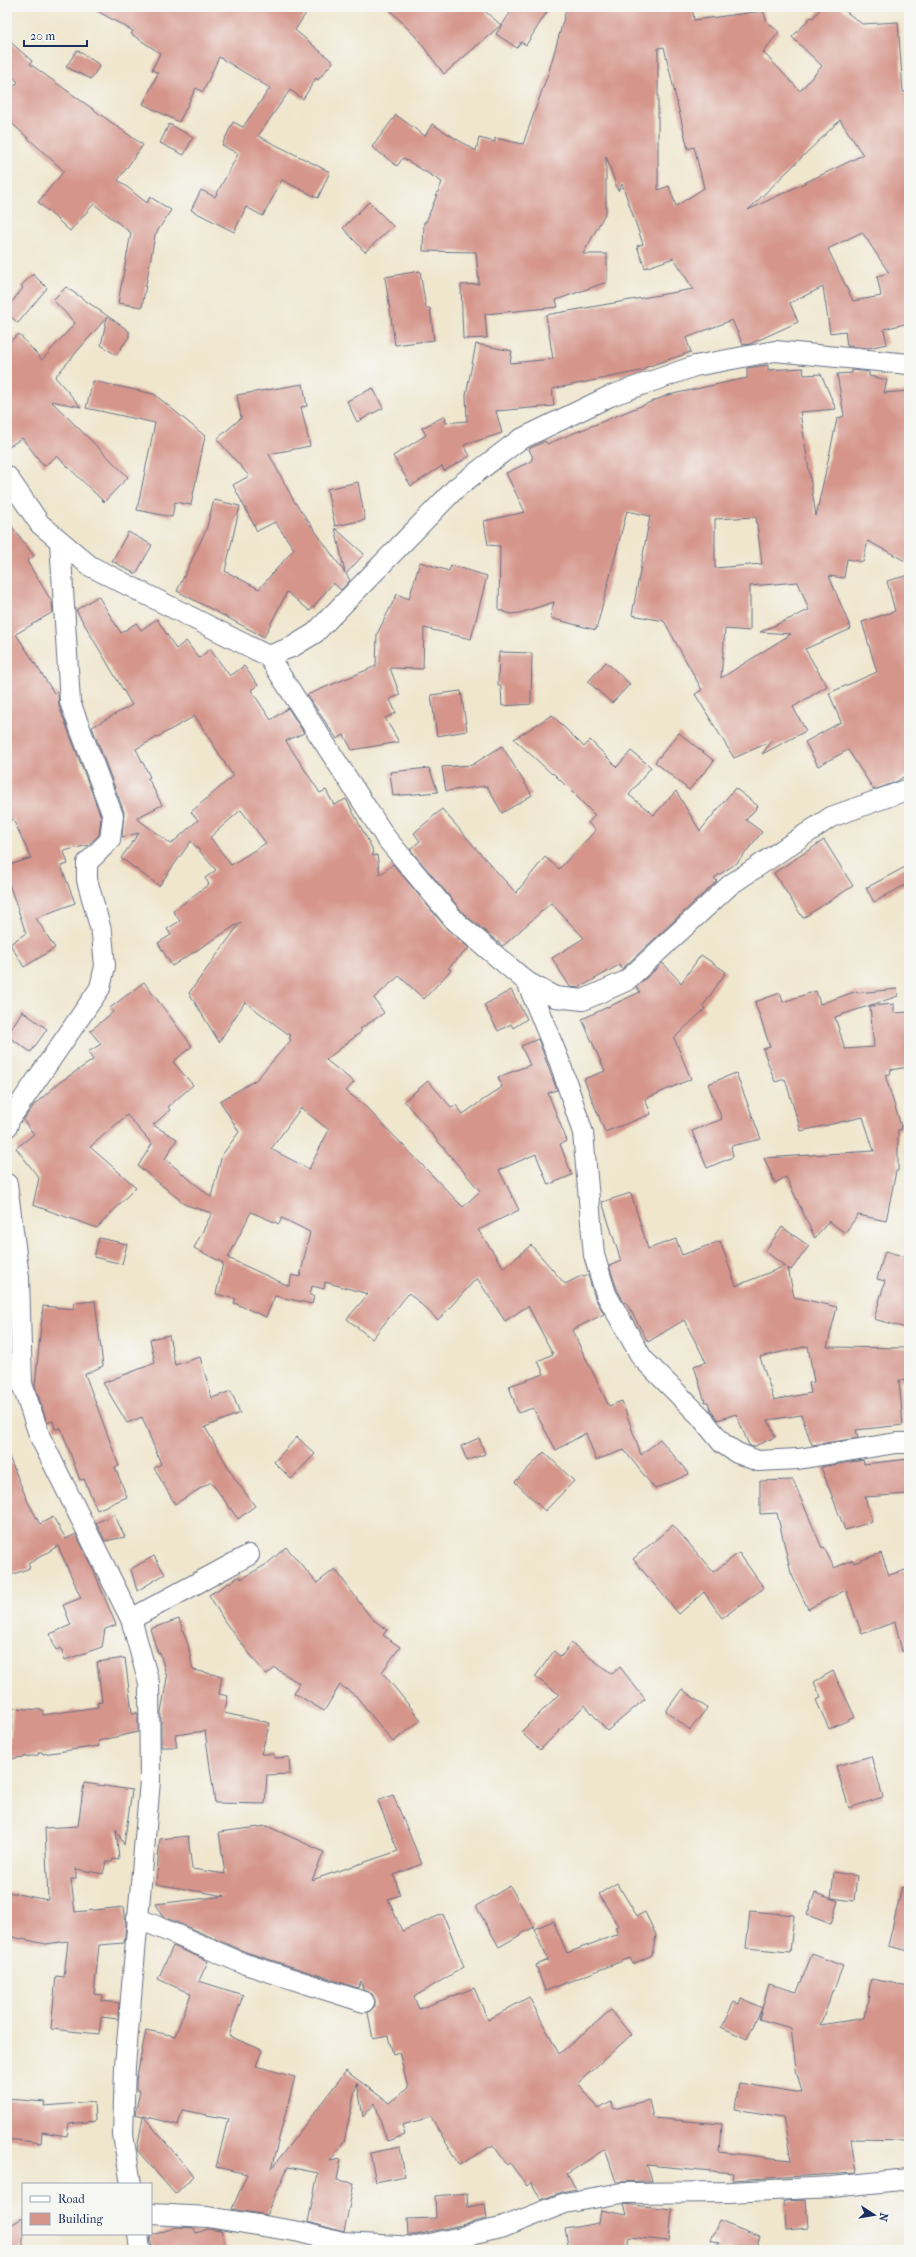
<svg xmlns="http://www.w3.org/2000/svg" width="916" height="2257" viewBox="0 0 916 2257" font-family="'IM FELL French Canon',serif">
<style>
.building{fill:#d5958b;fill-rule:evenodd}
.lines{fill:none;stroke-linecap:round;stroke-linejoin:round}
.minor-casing{stroke:#656f85;stroke-width:22}
.minor{stroke:#fff;stroke-width:20}
</style>
<rect width="100%" height="100%" fill="#f6f6f2"/>
<filter id="ink" filterUnits="userSpaceOnUse"><feTurbulence type="fractalNoise" baseFrequency=".025" numOctaves="2"/><feDisplacementMap in="SourceGraphic" scale="8" xChannelSelector="R" yChannelSelector="G"/><feConvolveMatrix kernelMatrix="1 2 1 2 8 2 1 2 1" color-interpolation-filters="sRGB"/></filter>
<filter id="wash" filterUnits="userSpaceOnUse"><feTurbulence type="fractalNoise" baseFrequency=".012" numOctaves="4" result="noise"/><feDisplacementMap in="SourceGraphic" scale="16" xChannelSelector="R" yChannelSelector="G"/><feGaussianBlur stdDeviation="0.9" result="paint"/><feColorMatrix in="noise" values="0 0 0 0 0 0 0 0 0 0 0 0 0 0 0 0 0 1.4 0 .05"/><feComposite in="paint" operator="in"/></filter>
<g filter="url(#wash)">
<rect width="100%" height="100%" fill="#efe6cd"/>
<g id="blocks">
<g class="building">
<polygon points="90,7 310,7 295,30 333,62 318,80 316,78 303,99 290,90 258,136 330,172 318,198 282,180 263,216 246,207 234,232 191,210 201,190 215,197 238,154 222,145 233,122 243,127 270,88 219,57 203,92 196,88 179,122 143,104 158,73 152,70 160,53 131,34 133,31"/>
<polygon points="387,7 480,7 501,25 444,74 416,37"/>
<polygon points="514,7 550,7 526,45 521,42 517,48 496,34"/>
<path d="M567,7h125l2,13 69,-9 4,11 12,10 -16,20 37,39 22,-25 -30,-29 19,-20 2,1 9,-11h18l22,17 36,-2 5,70h6v231l-25,6 3,15 -19,4 -21,-2 -2,-15 -15,2 -7,-46 -33,16 8,19 -48,22 -7,1 -11,-25 -46,18 5,14 -47,16 1,2 -93,19 2,17 -58,5 6,22 -38,12 6,11 -26,15 -2,-5 -31,20 -18,-30 33,-21 -4,-7 23,-12 1,7 21,-2 -1,-26 10,-51 36,7 -2,12 43,-4 -7,-44 147,-26 -19,-31 -29,10 -8,-22 6,-2 -21,-60 -4,7 -12,-35v56l-23,42h24v28l-51,18 2,7 -73,7 2,24 -24,1 -2,-54 18,-1 -3,-32 -53,-1 1,-29h2l16,-40 -39,-24 -6,8 -25,-19 24,-32 29,21 7,-12 44,27 3,-13 16,4v-4l28,6 26,-73zM664,47l24,102 6,-2 10,41 -28,18 -7,-20 -11,4v-142zM840,120l23,35 -115,55zM862,232l27,41 -12,3 4,20 -28,5 -25,-52z"/>
<polygon points="7,39 32,61 30,64 143,145 118,180 147,203 150,197 171,210 155,235 142,307 118,303 131,233 94,204 70,231 38,202 64,171 7,119 7,94 18,82 7,72"/>
<polygon points="77,50 100,65 91,79 66,67"/>
<polygon points="169,124 193,137 184,155 160,143"/>
<polygon points="369,202 393,226 365,252 343,228"/>
<polygon points="420,271 426,308 430,308 434,340 395,345 385,277"/>
<polygon points="33,274 47,288 18,323 7,314 7,308 23,288 21,286"/>
<polygon points="66,287 129,331 129,337 116,355 101,345 107,317 55,377 81,407 51,401 128,477 104,502 57,456 44,466 22,438 7,448 7,344 19,334 42,360 75,323 53,300"/>
<path d="M768,365v5l35,-2 1,7 17,-1 15,35 -36,3 16,104 21,-97 7,-3 -7,-42 15,-1v-3l17,2v4l18,4 -3,13 25,-2v172l-41,-22 -5,21 -16,-3 -3,19 -15,-2 22,53 -46,20 22,37 -34,21 13,24 -44,23 10,-13 -38,17 -39,-64 7,-4 -38,-69 -32,-6 18,-99 -23,-5 -31,119 -46,-12 4,-16 -34,11 -9,1 -12,-4 1,-64 -12,-1 -4,-24 41,-9 -19,-39 26,-12 -1,-2 2,-1 -4,-9 16,-8 2,3 121,-49 79,-17v-10zM756,517l6,47 -47,4v-49zM798,582l11,28 -49,22 31,2 -70,44 4,-49 25,2v-45z"/>
<polygon points="93,381 154,394 205,436 191,505 175,502 172,517 137,510 155,423 86,408"/>
<polygon points="303,384 307,406 301,407 310,446 269,454 294,501 345,573 335,528 364,554 346,574 350,580 341,590 333,583 310,611 287,592 264,637 177,591 206,530 214,500 240,506 225,571 259,589 294,549 275,522 257,531 233,485 249,476 217,439 241,418 237,395"/>
<polygon points="373,388 383,408 357,422 347,401"/>
<polygon points="358,482 365,520 335,526 327,489"/>
<polygon points="7,520 34,556 27,561 52,602 53,612 16,634 54,693 58,692 59,706 101,817 99,835 88,845 64,851 68,864 61,866 75,903 36,918 55,948 24,967 10,944 26,933 7,878 7,866 31,858 13,819 7,822"/>
<polygon points="128,532 152,545 136,574 112,561"/>
<polygon points="420,562 449,571 451,565 487,576 471,639 424,628 423,669 390,668 400,695 390,699 396,713 385,718 399,742 352,750 344,735 337,739 307,695 376,666 377,634 397,594 409,599"/>
<polygon points="909,575 909,773 896,782 874,790 848,750 818,766 805,742 841,722 829,693 877,672 862,622 895,611 887,581"/>
<path d="M98,596l23,37 15,-10 5,7 16,-11 19,30 10,-8 13,17 11,-9 20,27 14,-10 14,19 -7,5 20,30 17,-12 16,25 -18,8 34,52 6,-3 8,15 12,-6 26,49 1,8 4,-1 3,20 13,-11 54,65 22,19 -21,20 3,2 -27,29 -25,-23 -25,22 10,15 -24,16 2,2 -36,29 28,22 -8,9 17,13 100,103 17,-16 -76,-90 24,-20 24,27 4,-3 7,9 39,-27 -4,-10 32,-12 -9,-19 17,-7 19,51 -9,3 19,48 -7,3 12,31 -24,10 -12,-31 -37,16 20,40 -41,20 26,38 27,-23 34,39 18,-9 1,2 4,-2 7,23 9,16 -32,16 37,76 13,-5 19,54 19,-16 29,35 -34,15 -31,-39 -28,10 -10,-27 -30,17 -23,-42 -15,5 -9,-27 35,-12 -6,-13 15,-7 -25,-48 -23,15 -28,-43 -39,42 -29,-27 -37,46 -25,-20 21,-25 -43,-12 -1,7 -12,-3 -2,9 4,2 -2,7 -37,-8 -9,21 -32,-14 2,-4 -20,-5 7,-31 -29,-15 18,-35 -26,-8 -48,-39 14,-22 -25,-29 -37,32 46,40 -39,41 -64,-23 6,-27 -23,-30 18,-14 -11,-14 11,-15 26,-23 33,-22 -5,-8 13,-8 -11,-13 23,-19 -3,-4 34,-26 48,64 -19,16 20,23 -25,22 2,3 -17,15 24,14 -12,20 46,38 11,-42 17,-23 -19,-31 36,-21 35,-40 -2,-2 2,-2 -46,-34 -26,40 -30,-49 52,-71 -69,44 -14,-23 13,-8 -4,-6 13,-8 -7,-10 36,-27 -4,-6 11,-8 -25,-29 -32,45 -38,-28 18,-25 -17,4 2,-25 -32,-85 40,-22 -56,-95zM195,716l38,60 -42,36 7,8 -27,24 -35,-26 26,-13 -14,-27 2,-1 -14,-28zM241,810l25,33 -35,22 -21,-28zM301,1108l28,22 -20,39 -38,-20zM251,1212l28,12 3,-6 28,14 -10,45 -8,-2 -3,11 -61,-28z"/>
<polygon points="499,652 532,653 531,704 502,706 501,686 498,686"/>
<polygon points="606,662 630,684 612,703 588,682"/>
<polygon points="461,691 467,731 437,736 431,695"/>
<polygon points="552,715 584,747 590,740 617,767 631,751 651,767 629,795 654,815 676,791 700,831 735,788 758,806 746,820 762,832 737,863 714,878 717,881 622,969 619,965 579,988 570,987 552,958 584,938 551,903 503,946 464,914 410,849 420,841 414,833 442,809 479,852 516,893 545,857 559,869 596,830 588,823 595,815 553,773 552,774 514,739"/>
<polygon points="679,733 714,761 689,790 655,762"/>
<polygon points="502,746 532,795 502,813 487,786 446,791 442,767 472,765"/>
<polygon points="429,768 438,792 393,796 390,772"/>
<polygon points="824,840 853,886 803,918 774,873"/>
<polygon points="909,865 909,883 874,902 866,888"/>
<polygon points="701,955 726,972 703,1006 705,1009 674,1038 691,1079 645,1099 651,1114 605,1132 584,1079 605,1071 582,1019 640,992 636,987 663,963 681,983"/>
<polygon points="897,989 898,996 835,1017 845,1049 874,1047 870,1006 894,1004 894,1013 909,1012 909,1067 890,1070 891,1074 885,1075 902,1129 898,1130 898,1171 896,1171 886,1221 858,1215 845,1233 829,1221 815,1238 786,1177 775,1183 764,1158 874,1151 863,1117 801,1131 785,1079 775,1082 763,1049 770,1047 755,1002 780,993 783,1002 816,991 820,1004 857,991 858,993"/>
<polygon points="511,990 527,1019 513,1028 511,1024 498,1031 484,1005"/>
<polygon points="22,1011 47,1029 31,1052 7,1036"/>
<polygon points="736,1073 761,1139 731,1146 733,1157 707,1168 692,1131 722,1119 708,1084"/>
<path d="M631,1193l17,56 28,-10 6,16 38,-14 16,45 49,-20 -20,-15 17,-24 27,19 -18,24 -3,-2 6,29 43,10 -10,40 82,1v33l-10,-1 4,45 -47,5 2,8 -46,7 -11,-30 -33,5 7,17 -22,10 -4,-2 -13,-31 -18,6 -7,-9 -3,-9h-3l-11,-36 12,-4 -22,-42 -36,22 -22,-40 -2,1 -7,-14 -8,-23 12,-5 -19,-59zM808,1346l6,36 -5,1 2,10 -37,7 -14,-43z"/>
<polygon points="99,1238 127,1244 122,1264 94,1257"/>
<polygon points="885,1251 909,1258 909,1329 874,1319 885,1281 877,1279"/>
<polygon points="95,1301 103,1366 85,1374 119,1466 115,1467 127,1497 97,1510 84,1479 80,1480 61,1428 55,1429 53,1421 47,1423 35,1386 43,1306 74,1309 73,1303"/>
<polygon points="9,1327 10,1383 7,1384 7,1328"/>
<polygon points="169,1335 175,1365 200,1357 212,1398 231,1391 240,1413 205,1427 235,1479 255,1506 238,1519 211,1482 175,1504 154,1468 161,1464 142,1417 127,1423 103,1383 155,1363 150,1339"/>
<polygon points="297,1437 315,1454 291,1479 274,1462"/>
<polygon points="479,1438 485,1454 467,1461 461,1446"/>
<polygon points="7,1452 28,1502 40,1524 53,1517 66,1539 76,1534 92,1567 116,1625 105,1629 102,1647 65,1660 61,1648 56,1650 50,1634 71,1625 63,1605 81,1598 58,1546 28,1564 30,1568 11,1575 7,1565"/>
<polygon points="544,1452 574,1481 545,1511 515,1482"/>
<polygon points="909,1459 909,1494 865,1497 872,1522 845,1530 821,1467 863,1460 864,1464"/>
<polygon points="793,1480 822,1548 824,1547 834,1568 853,1560 854,1563 881,1553 889,1575 909,1569 909,1651 902,1651 895,1622 862,1634 846,1590 808,1609 791,1573 777,1513 760,1514 760,1481"/>
<polygon points="114,1514 125,1537 105,1541 96,1523"/>
<polygon points="673,1525 713,1572 739,1553 764,1588 722,1618 704,1592 679,1614 633,1559"/>
<polygon points="286,1547 317,1583 335,1569 371,1618 387,1630 383,1635 400,1647 382,1672 421,1720 393,1742 356,1696 340,1685 324,1711 294,1693 299,1683 275,1668 266,1675 225,1622 209,1595 240,1576 241,1579 267,1564"/>
<polygon points="154,1556 165,1574 137,1591 131,1569"/>
<polygon points="179,1619 188,1645 193,1670 222,1676 219,1694 228,1696 224,1713 270,1723 261,1754 274,1754 274,1758 289,1757 290,1774 267,1775 265,1804 215,1803 205,1731 175,1735 177,1747 161,1747 161,1712 167,1678 160,1653 158,1653 150,1629"/>
<polygon points="571,1643 612,1674 620,1667 645,1699 607,1731 585,1705 540,1750 521,1732 559,1694 535,1677 554,1651 561,1657"/>
<polygon points="125,1658 132,1713 138,1713 138,1732 98,1741 99,1746 43,1754 42,1752 39,1752 38,1755 9,1759 13,1708 43,1710 43,1715 98,1707 97,1703 102,1702 97,1662"/>
<polygon points="833,1671 855,1717 829,1729 816,1700 821,1698 814,1682"/>
<polygon points="682,1689 707,1708 690,1730 666,1711"/>
<polygon points="871,1756 883,1797 849,1808 836,1766"/>
<polygon points="84,1783 132,1790 124,1845 116,1829 119,1860 113,1859 112,1862 106,1862 103,1874 76,1869 76,1879 71,1879 75,1912 124,1907 126,1925 124,1943 99,1945 94,1994 103,1995 102,2001 119,2003 118,2019 101,2017 99,2034 51,2029 56,1976 64,1977 68,1941 46,1944 7,1936 7,1892 48,1900 45,1828 78,1826"/>
<polygon points="393,1795 422,1864 394,1875 400,1895 388,1899 402,1931 443,1914 464,1967 414,1997 419,2009 474,1988 488,2020 529,1997 559,2054 611,2010 631,2035 578,2083 599,2109 611,2102 614,2109 649,2100 653,2118 721,2124 719,2152 791,2160 783,2117 735,2109 739,2083 802,2093 796,2069 791,2028 759,2019 769,1984 797,1992 812,1954 843,1966 820,2025 865,2018 871,1979 909,1986 909,2140 851,2139 856,2173 732,2180 733,2173 647,2165 652,2181 616,2182 605,2149 567,2174 576,2189 561,2192 541,2200 531,2182 527,2186 509,2162 507,2164 493,2145 459,2165 431,2117 402,2125 405,2135 387,2141 375,2103 363,2117 357,2082 344,2142 330,2161 341,2159 337,2180 354,2183 344,2232 308,2222 318,2173 288,2167 266,2215 232,2209 247,2174 216,2167 228,2119 182,2110 178,2125 143,2116 194,2176 175,2194 137,2150 143,2116 135,2114 140,2091 136,2090 136,2081 146,2030 175,2036 191,1994 158,1979 173,1946 208,1961 199,1981 243,1995 229,2036 262,2050 256,2066 295,2077 271,2169 346,2071 389,2103 408,2088 399,2052 393,2054 388,2036 373,2039 368,2013 375,2006 375,2000 372,1994 363,1990 361,1981 358,1988 246,1952 162,1916 155,1904 225,1896 156,1884 160,1839 188,1836 192,1869 225,1874 219,1832 267,1826 324,1852 312,1880 398,1851 378,1801"/>
<polygon points="834,1872 857,1876 854,1901 831,1898"/>
<polygon points="617,1883 637,1916 645,1912 656,1935 652,1955 633,1964 630,1958 545,1991 536,1965 548,1960 534,1929 553,1921 567,1953 618,1934 615,1927 618,1926 599,1894"/>
<polygon points="510,1886 534,1927 499,1947 476,1906"/>
<polygon points="902,1887 909,1888 909,1951 888,1946"/>
<polygon points="815,1893 838,1901 831,1924 807,1915"/>
<polygon points="750,1911 794,1915 790,1952 746,1948"/>
<polygon points="741,1998 762,2008 747,2039 721,2027 734,2002 739,2004"/>
<polygon points="7,2099 45,2102 44,2106 94,2102 95,2121 69,2124 67,2136 42,2132 41,2143 7,2139"/>
<polygon points="400,2147 405,2176 376,2182 370,2153"/>
<polygon points="467,2193 468,2207 485,2204 487,2219 416,2235 408,2235 407,2219 436,2218 435,2196"/>
<polygon points="806,2200 808,2228 786,2230 784,2201"/>
<polygon points="624,2204 672,2209 669,2241 629,2237 627,2250 569,2250 565,2229 599,2223 601,2210 627,2215"/>
<polygon points="23,2218 23,2246 16,2250 7,2250 7,2227"/>
<polygon points="719,2221 760,2237 755,2250 716,2250 719,2243 711,2240"/>
<polygon points="177,2227 194,2228 196,2233 208,2229 221,2231 227,2250 152,2250 150,2236"/>
</g>
</g>
</g>
<g filter="url(#ink)">
<use href="#blocks" fill-opacity="0" stroke="#656f85" stroke-width="1"/>
<g class="lines">
<g class="minor-casing">
<g id="minor">
<polyline points="7,476 40,524 90,566 268,656 292,647 315,633 456,488 519,440 610,396 695,366 775,351 909,364"/>
<polyline points="268,656 386,838 456,922 527,982 555,997 583,1000 626,981 730,885 831,817 909,789"/>
<polyline points="527,982 560,1063 583,1133 594,1255 606,1294 642,1358 700,1416 722,1443 737,1453 758,1461 798,1459 896,1443 909,1443"/>
<polyline points="7,1127 9,1120 100,988 105,966 102,934 87,880 87,863 110,840 113,816 70,702 60,542"/>
<polyline points="7,1184 19,1277 22,1384 40,1437 131,1619 149,1683 150,1781 125,2066 123,2135 131,2184"/>
<polyline points="131,1619 249,1555"/>
<polyline points="137,1918 242,1963 364,2002"/>
<polyline points="151,2214 208,2217 300,2232 342,2243 417,2247 501,2228 565,2203 622,2193 730,2192 832,2187 909,2179"/>
<polyline points="138,2234 140,2250"/>
</g>
</g>
<use href="#minor" class="minor"/>
</g>
</g>
<rect width="916" height="2257" fill="none" stroke="#f6f6f2" stroke-width="24"/>
<rect x="22" y="2183" width="130" height="52" fill="#f6f6f2" stroke="#9ea6b7"/>
<rect x="30" y="2196" width="20" height="6" fill="#ffffff" stroke="#9ea6b7"/>
<text x="58" y="2203" font-size="12" fill="#1b2f5e">Road</text>
<rect x="30" y="2213" width="20" height="12" fill="#d5958b" stroke="#9ea6b7"/>
<text x="58" y="2223" font-size="12" fill="#1b2f5e">Building</text>
<g transform="translate(874 2215) rotate(102)" stroke="#f6f6f2" stroke-width="3" paint-order="stroke">
<path d="M0-3L7 15L0 10L-7 15Z" fill="#1b2f5e"/>
<text y="-6" font-size="11" font-weight="bold" text-anchor="middle" fill="#1b2f5e">N</text>
</g>
<path d="M24 40v6h63v-6" fill="none" stroke="#1b2f5e" stroke-width="2"/>
<text x="30" y="40" font-size="12" fill="#1b2f5e" stroke="#f6f6f2" stroke-width="3" paint-order="stroke">20 m</text>
</svg>
